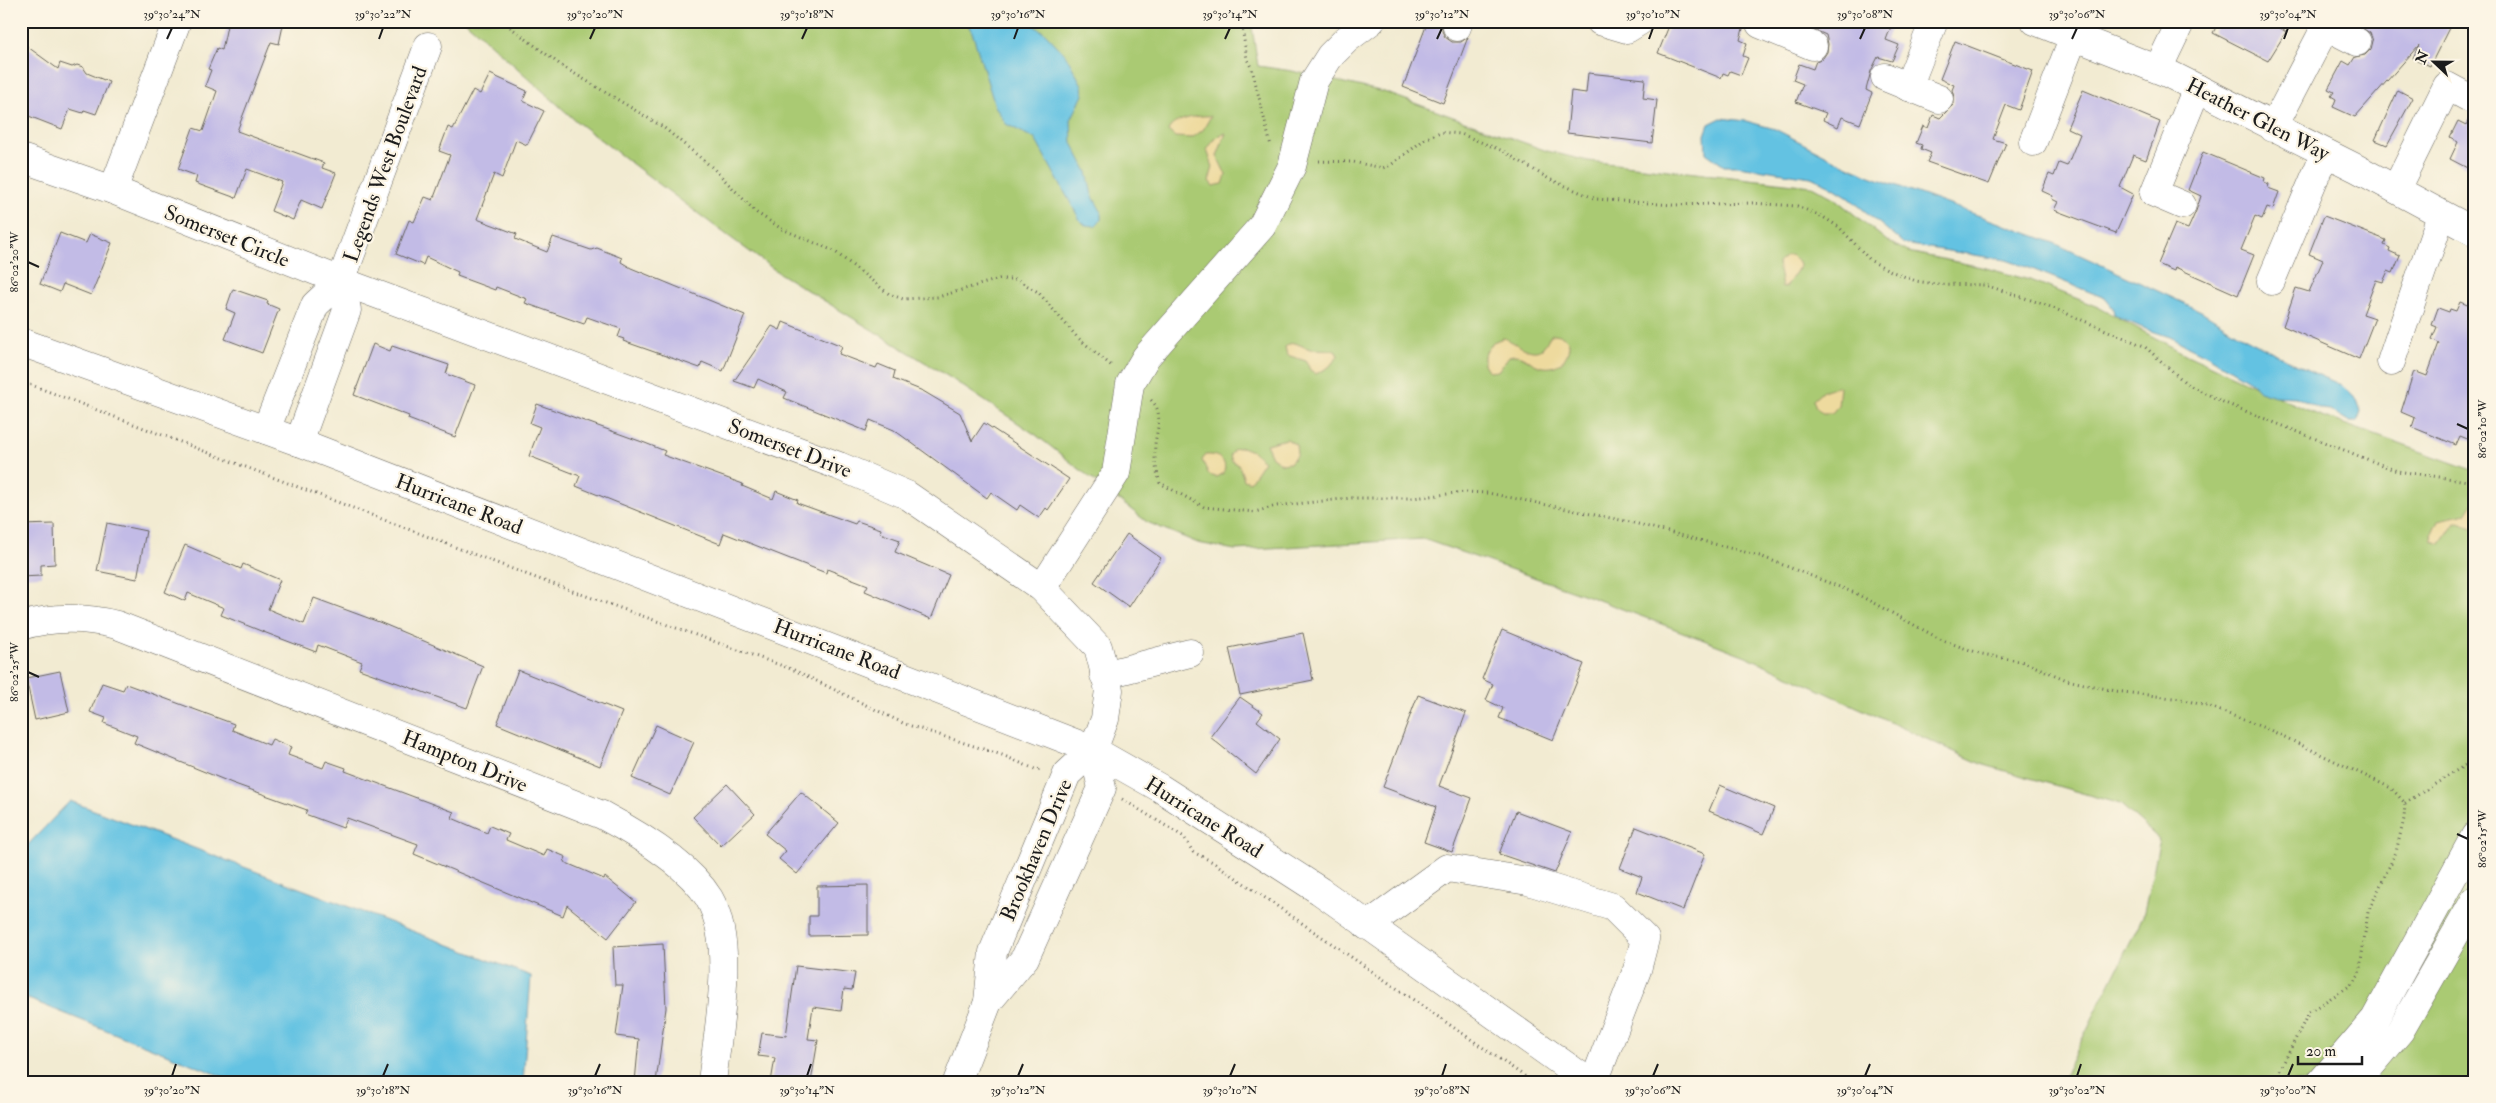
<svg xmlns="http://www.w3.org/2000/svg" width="2496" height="1103" viewBox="0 0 2496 1103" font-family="'IM FELL Double Pica',serif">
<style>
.green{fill:#aaca73;stroke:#637348}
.sand{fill:#eeda9e;stroke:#857b5d}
.water{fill:#64c2e2;stroke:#406f7f}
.building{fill:#c2bbe6}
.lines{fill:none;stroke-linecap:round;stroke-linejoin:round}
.minor-casing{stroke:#67645c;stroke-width:29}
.path{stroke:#67645c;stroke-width:3;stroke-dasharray:1 4;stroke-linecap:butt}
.minor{stroke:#fff;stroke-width:28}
.ticks{fill:none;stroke:#1c1c1c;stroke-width:2}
.labels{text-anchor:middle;stroke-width:4.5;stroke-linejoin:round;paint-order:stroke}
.street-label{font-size:21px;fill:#1c1c1c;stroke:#fcf5e5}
.neatline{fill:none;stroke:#1c1c1c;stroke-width:2}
.ticks-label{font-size:12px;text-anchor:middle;fill:#1c1c1c}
</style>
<rect width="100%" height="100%" fill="#fcf5e5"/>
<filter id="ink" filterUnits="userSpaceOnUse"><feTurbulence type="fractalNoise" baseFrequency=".02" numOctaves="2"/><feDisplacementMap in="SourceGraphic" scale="10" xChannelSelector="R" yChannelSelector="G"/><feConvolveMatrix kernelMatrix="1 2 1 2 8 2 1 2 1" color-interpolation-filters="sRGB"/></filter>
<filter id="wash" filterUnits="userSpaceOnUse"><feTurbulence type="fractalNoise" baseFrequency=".0096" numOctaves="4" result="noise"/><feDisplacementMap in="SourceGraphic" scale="20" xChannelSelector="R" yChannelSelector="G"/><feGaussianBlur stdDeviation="1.12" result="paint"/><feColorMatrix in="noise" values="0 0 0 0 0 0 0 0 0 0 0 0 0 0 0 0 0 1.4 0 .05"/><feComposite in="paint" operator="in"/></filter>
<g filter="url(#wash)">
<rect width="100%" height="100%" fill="#f2ebd2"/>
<polygon class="green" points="465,21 1251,21 1258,66 1292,71 1384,92 1547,151 1588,161 1812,186 1834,198 1887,241 1908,252 1986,268 2033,281 2098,307 2187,355 2316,414 2475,471 2475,1082 2061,1082 2143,916 2160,840 2120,804 1981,764 1746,656 1588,596 1423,539 1235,550 1198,543 1147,522 1036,435 949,377 779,273 712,224 577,122"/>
<g class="sand">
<path d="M1211,116l-8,14 -11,8 -17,-1 -7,-6c4,-12 30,-16 43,-15z"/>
<polygon points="1226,133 1217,156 1226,175 1223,184 1213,186 1209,181 1213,167 1207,150 1215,138"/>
<polygon points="1791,255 1799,262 1800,266 1786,287 1782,288 1778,263 1786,256"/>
<path d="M1552,334c7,0 15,2 17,10 0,17 -14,27 -30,22 -12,-4 -16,-14 -30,-10l-11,15 -9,1 -5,-8v-9l9,-13 10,-4c12,3 30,21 40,9 4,-4 5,-9 9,-13z"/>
<polygon points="1295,343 1310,349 1335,350 1338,356 1329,367 1316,374 1310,370 1306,361 1287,355 1285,347 1289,344"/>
<polygon points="1835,387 1840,387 1838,406 1832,413 1822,413 1816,407 1813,400 1823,391"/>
<polygon points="1287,439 1296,445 1297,454 1290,463 1282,464 1272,457 1266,444"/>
<polygon points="1242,447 1252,451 1264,461 1250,482 1244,480 1239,465 1232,461 1230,455 1234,449"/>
<path d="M1206,455c12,-1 23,6 17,19l-7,3 -7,-2 -7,-15z"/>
<polygon points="2472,504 2475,505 2475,528 2459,522 2455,523 2441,544 2433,541 2432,533 2438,520 2466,514"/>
</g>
<g class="water">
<polygon points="962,21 1026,21 1044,32 1065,54 1082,85 1083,95 1071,120 1072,143 1087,172 1092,195 1101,211 1101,220 1095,226 1085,225 1080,220 1035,139 1006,124 995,106 972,32 968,25"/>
<polygon points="1721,118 1746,121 1775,129 1835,160 1870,176 2054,243 2201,311 2240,335 2303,368 2341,385 2357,400 2361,411 2357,422 2350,422 2330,410 2321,409 2296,397 2275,396 2259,391 2250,381 2208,356 2170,337 2143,328 2114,315 2113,308 2105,298 2027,267 2006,260 1904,244 1847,196 1829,185 1811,177 1738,166 1724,166 1706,153 1705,135 1709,124"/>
<polygon points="70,801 531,976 523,1082 236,1082 21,996 21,852"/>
</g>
<g id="blocks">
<g class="building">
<polygon points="228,21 284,21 279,44 271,42 237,131 324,163 322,168 336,173 322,209 301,200 293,220 271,211 282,182 247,169 236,198 195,183 197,176 178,169 193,128 203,131 217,91 205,86 211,70 208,69 217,48 222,50"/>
<polygon points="1428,21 1442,23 1442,31 1445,37 1452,42 1461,42 1468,37 1443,103 1403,87"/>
<polygon points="1671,21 1745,21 1740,40 1747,43 1743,56 1748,58 1741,75 1730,71 1728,75 1723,73 1721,78 1658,53"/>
<polygon points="1795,21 1893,21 1886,40 1899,45 1892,61 1878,57 1871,71 1866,90 1872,93 1860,124 1842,117 1838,127 1823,120 1826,113 1796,102 1803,84 1793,80 1799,64 1813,69 1816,61 1823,58 1827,52 1828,44 1826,35"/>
<polygon points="2219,21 2284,21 2280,28 2286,32 2268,61 2213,33"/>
<polygon points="2351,21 2437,21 2449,28 2430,66 2413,58 2419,45 2355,117 2333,107 2336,99 2331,96 2334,92 2328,89 2343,61 2350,65 2355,57 2365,55 2371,49 2373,41 2370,33"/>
<polygon points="1955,41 2033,71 2019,110 2006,105 1993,139 2006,143 1989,184 1927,162 1931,153 1921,149 1922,145 1916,143 1923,126 1928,128 1933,115 1940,118 1954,104 1954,97 1952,90 1954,85 1940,79"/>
<polygon points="21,42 58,69 60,63 72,67 77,65 83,67 87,73 109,82 96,114 84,110 83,113 70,109 62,129 21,113"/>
<polygon points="1588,73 1645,79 1643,98 1657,100 1652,143 1567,133 1571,91 1586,93"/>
<polygon points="490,74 527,91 523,101 544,111 527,145 516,140 502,178 494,174 477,219 517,234 515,239 547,252 553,237 591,250 597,248 622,258 621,262 631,268 745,315 723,371 702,362 700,368 623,341 624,339 618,337 621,329 587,317 584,324 525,303 527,299 496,287 495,290 457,276 458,272 426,257 423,265 396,254 409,220 414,222 425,197 433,200 450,155 439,151 448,127 453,129 473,90 480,94"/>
<polygon points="2083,90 2160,122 2146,160 2133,155 2120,187 2133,194 2116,233 2054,210 2058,202 2052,199 2053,196 2042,191 2049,174 2054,176 2059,163 2067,166 2080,134 2067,128"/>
<polygon points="2398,90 2413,98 2387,145 2375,140"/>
<polygon points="2471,116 2475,117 2475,172 2450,159 2458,142 2450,137 2458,121 2466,125"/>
<polygon points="2203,152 2265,178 2264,182 2269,184 2268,188 2279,192 2273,209 2267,207 2262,219 2255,216 2241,250 2254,255 2238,295 2175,267 2174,271 2158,264 2175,224 2188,229 2196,211 2201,196 2188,190"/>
<polygon points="2324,216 2386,240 2384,245 2390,248 2389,251 2400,256 2393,273 2388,271 2383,282 2376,280 2363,314 2375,318 2359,359 2283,326 2296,288 2309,292 2323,260 2309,254"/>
<polygon points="60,233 86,243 90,234 112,243 91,295 63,284 60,292 40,284"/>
<polygon points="233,289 268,301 267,304 279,309 262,353 225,339 235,313 226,309"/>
<polygon points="2460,302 2475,308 2475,442 2460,436 2456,445 2412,427 2415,418 2401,412 2414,371 2427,376 2439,343 2432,339 2437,327 2432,325 2438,308 2449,312 2450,309 2456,311"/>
<polygon points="783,322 842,346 839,354 876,368 878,364 895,371 893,379 923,391 960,413 972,441 984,423 1069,479 1048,510 1046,508 1039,518 1020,505 1017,510 991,492 987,498 894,430 870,420 866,431 784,398 787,392 758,379 754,388 734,381 772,326 780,330"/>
<polygon points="373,344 390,351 392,346 449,365 446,374 475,385 455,437 408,419 409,416 354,395"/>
<polygon points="537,404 645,443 665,451 663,455 743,484 742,486 773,499 776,491 798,500 797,503 855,524 857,521 881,529 880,533 900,540 895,552 949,575 931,619 865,591 868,585 827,569 826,573 724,533 720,544 576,486 580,476 529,456 540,427 530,423"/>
<polygon points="107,523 146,531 137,579 97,571"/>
<polygon points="54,524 55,564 41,565 41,576 21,577 21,525"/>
<polygon points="1127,534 1161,558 1129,607 1094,582"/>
<polygon points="185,545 241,569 243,564 280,580 268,609 304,624 314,598 379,622 483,666 467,708 359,669 362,662 318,645 316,652 261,631 221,615 224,608 188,593 185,601 165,592"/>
<polygon points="1502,630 1584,664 1553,740 1499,718 1503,708 1486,700 1493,684 1482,679"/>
<polygon points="1303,633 1313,680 1240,695 1229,648"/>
<polygon points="518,670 622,712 600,766 497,724"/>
<polygon points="60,671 69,712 35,720 26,678"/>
<polygon points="102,683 123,690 126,684 215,717 234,724 232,730 269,745 272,739 291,747 288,755 323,768 326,761 346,768 345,771 454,812 452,818 487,833 490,826 509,834 506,840 544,856 547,849 566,857 564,862 604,879 605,877 636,902 608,938 567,905 563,916 414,854 418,844 347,818 343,828 305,814 307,810 232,783 134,743 137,736 104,723 106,718 90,712"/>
<polygon points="1418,695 1466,713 1439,786 1472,798 1452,852 1424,842 1436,807 1383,787"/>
<polygon points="1240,697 1263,713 1257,721 1280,739 1256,774 1210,737"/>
<polygon points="656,725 694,742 670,795 632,778"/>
<polygon points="727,784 755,814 721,846 693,817"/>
<polygon points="1720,785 1774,808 1763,834 1709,811"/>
<polygon points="801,792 839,823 797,874 779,859 786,851 765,834"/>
<polygon points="1516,811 1572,832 1555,873 1499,854"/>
<polygon points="1636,827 1705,854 1683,910 1637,892 1642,877 1620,868"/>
<polygon points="868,885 868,935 809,936 809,916 817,916 817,886"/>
<polygon points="663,944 666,1008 656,1082 635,1082 639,1039 616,1036 623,985 615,985 613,947"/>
<polygon points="796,966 855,973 852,990 844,989 841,1011 813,1007 808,1039 818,1040 811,1082 771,1082 775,1058 758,1056 762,1033 786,1036"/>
</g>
</g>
</g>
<g filter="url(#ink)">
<use href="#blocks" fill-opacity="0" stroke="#67645c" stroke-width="1"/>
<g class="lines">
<g class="minor-casing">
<g id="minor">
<polyline points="1600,21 1627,29 1640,21"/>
<polyline points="2035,21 2167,73 2356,168 2475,232"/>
<polyline points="1760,24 1813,46"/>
<polyline points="1457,27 1459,21"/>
<polyline points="2158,69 2181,21"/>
<polyline points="1885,77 1939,99"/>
<polyline points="1908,87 1934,21"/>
<polyline points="2273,128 2326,26 2357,42"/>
<polyline points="2033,142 2074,36"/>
<polyline points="21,158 113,190 341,281 839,466 907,495 1042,588 1098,647 1109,690 1105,719 1093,750 1067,774 993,952 988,1002 957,1082"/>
<polyline points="2396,189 2447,86 2475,101"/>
<polyline points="113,190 177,21"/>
<polyline points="2182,205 2154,193 2197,88"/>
<polyline points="2271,281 2325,153"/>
<polyline points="21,342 299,442 1093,750 1160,788 1320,891 1589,1082"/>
<path d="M2391,362c16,-49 34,-98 50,-147"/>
<polyline points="266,430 315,305 341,281 428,46"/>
<polyline points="299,442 347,310 341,281"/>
<polyline points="1042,588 1116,473 1130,384 1146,357 1262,226 1292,166 1314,81 1330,56 1347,39 1371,21"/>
<path d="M21,626c32,-10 65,-9 96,-1l485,190c34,18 86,49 107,83 27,47 9,131 3,184"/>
<polyline points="1104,675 1190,653"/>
<polyline points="1367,926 1447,868 1528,881 1613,907 1645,939 1637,970 1594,1082"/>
<polyline points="988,1002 1025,958 1102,788 1093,750"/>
<polyline points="2321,1082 2375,1019 2475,836"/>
<polyline points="2357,1082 2400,1031 2475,900"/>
</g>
</g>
<g class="path">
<polyline points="502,21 562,66 663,127 713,168 757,213 782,229 834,251 889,294 903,299 938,297 999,279 1016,279 1038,292 1077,337 1113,367"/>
<polyline points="1241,21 1247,59 1252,69 1271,146"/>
<polyline points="1319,161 1353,162 1383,168 1391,165 1425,139 1440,132 1461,134 1503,151 1549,179 1596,199 1672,205 1752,203 1797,206 1823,217 1839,227 1871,261 1893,272 1916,281 1936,284 1985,285 2046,305 2144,346 2187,384 2225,403 2397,471 2475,482"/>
<polyline points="21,381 536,578 794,670 905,724 1002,755 1037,770 1043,768"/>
<path d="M1151,400c13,12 6,29 4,44 -1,14 1,26 5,39l44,24 51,5 21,-6 76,-8h61l52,-6 23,1 142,29 130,34 95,37 85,46 21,8 21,7 42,8 43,18 48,11 66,8 29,8 60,23 121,58 14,15 -1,16 -8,33 -28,60 -9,63 -8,10 -42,27 -35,70"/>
<polyline points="1122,799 1184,837 1193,852 1213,862 1533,1082"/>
<polyline points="2405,803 2475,759"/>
</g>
<use href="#minor" class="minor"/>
</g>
</g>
<path class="ticks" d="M167,39l5,-11M379,39l4,-11M590,39l5,-11M802,39l5,-11M1014,39l4,-11M1225,39l5,-11M1437,39l5,-11M1649,39l4,-11M1860,39l5,-11M2072,39l5,-11M2284,39l4,-11M28,262l11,5M2457,424l11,5M28,672l11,5M2457,834l11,5M172,1076l4,-12M383,1076l5,-12M595,1076l5,-12M807,1076l4,-12M1018,1076l5,-12M1230,1076l5,-12M1442,1076l4,-12M1653,1076l5,-12M1865,1076l5,-12M2077,1076l4,-12M2288,1076l5,-12"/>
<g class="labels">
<g class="street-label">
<text transform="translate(2258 119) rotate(27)" y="7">Heather Glen Way</text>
<text transform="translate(385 164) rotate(-70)" y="7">Legends West Boulevard</text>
<text transform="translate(227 236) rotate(22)" y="7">Somerset Circle</text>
<text transform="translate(790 448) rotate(21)" y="7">Somerset Drive</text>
<text transform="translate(459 504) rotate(21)" y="7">Hurricane Road</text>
<text transform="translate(837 649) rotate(21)" y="7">Hurricane Road</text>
<text transform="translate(465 761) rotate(22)" y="7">Hampton Drive</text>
<text transform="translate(1204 817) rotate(32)" y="7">Hurricane Road</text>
<text transform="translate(1036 850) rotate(-67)" y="7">Brookhaven Drive</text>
</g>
</g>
<rect width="2496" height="1103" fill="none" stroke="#fcf5e5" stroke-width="55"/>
<g transform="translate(2434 62) rotate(292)" stroke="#fcf5e5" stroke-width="4" paint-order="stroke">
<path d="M0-4L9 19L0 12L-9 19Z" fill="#1c1c1c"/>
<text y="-8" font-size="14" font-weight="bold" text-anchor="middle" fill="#1c1c1c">N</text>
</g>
<path d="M2298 1056v8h64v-8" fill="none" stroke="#1c1c1c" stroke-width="2.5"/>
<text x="2306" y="1056" font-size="15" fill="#1c1c1c" stroke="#fcf5e5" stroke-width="4" paint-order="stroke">20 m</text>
<rect x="28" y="28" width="2440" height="1048" class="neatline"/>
<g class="ticks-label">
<text x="172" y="18">39°30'24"N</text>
<text x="383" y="18">39°30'22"N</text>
<text x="595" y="18">39°30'20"N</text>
<text x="807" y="18">39°30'18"N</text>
<text x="1018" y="18">39°30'16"N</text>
<text x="1230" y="18">39°30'14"N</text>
<text x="1442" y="18">39°30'12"N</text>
<text x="1653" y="18">39°30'10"N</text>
<text x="1865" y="18">39°30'08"N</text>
<text x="2077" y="18">39°30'06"N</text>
<text x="2288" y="18">39°30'04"N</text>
<text transform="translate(14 262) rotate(-90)" y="4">86°02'20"W</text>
<text transform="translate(2482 429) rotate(-90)" y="4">86°02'10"W</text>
<text transform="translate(14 672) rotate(-90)" y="4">86°02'25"W</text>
<text transform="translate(2482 839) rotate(-90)" y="4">86°02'15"W</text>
<text x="172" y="1094">39°30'20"N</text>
<text x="383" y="1094">39°30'18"N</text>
<text x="595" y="1094">39°30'16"N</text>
<text x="807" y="1094">39°30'14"N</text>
<text x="1018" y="1094">39°30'12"N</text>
<text x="1230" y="1094">39°30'10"N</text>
<text x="1442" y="1094">39°30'08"N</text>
<text x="1653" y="1094">39°30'06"N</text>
<text x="1865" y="1094">39°30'04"N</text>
<text x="2077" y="1094">39°30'02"N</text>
<text x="2288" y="1094">39°30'00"N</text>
</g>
</svg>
